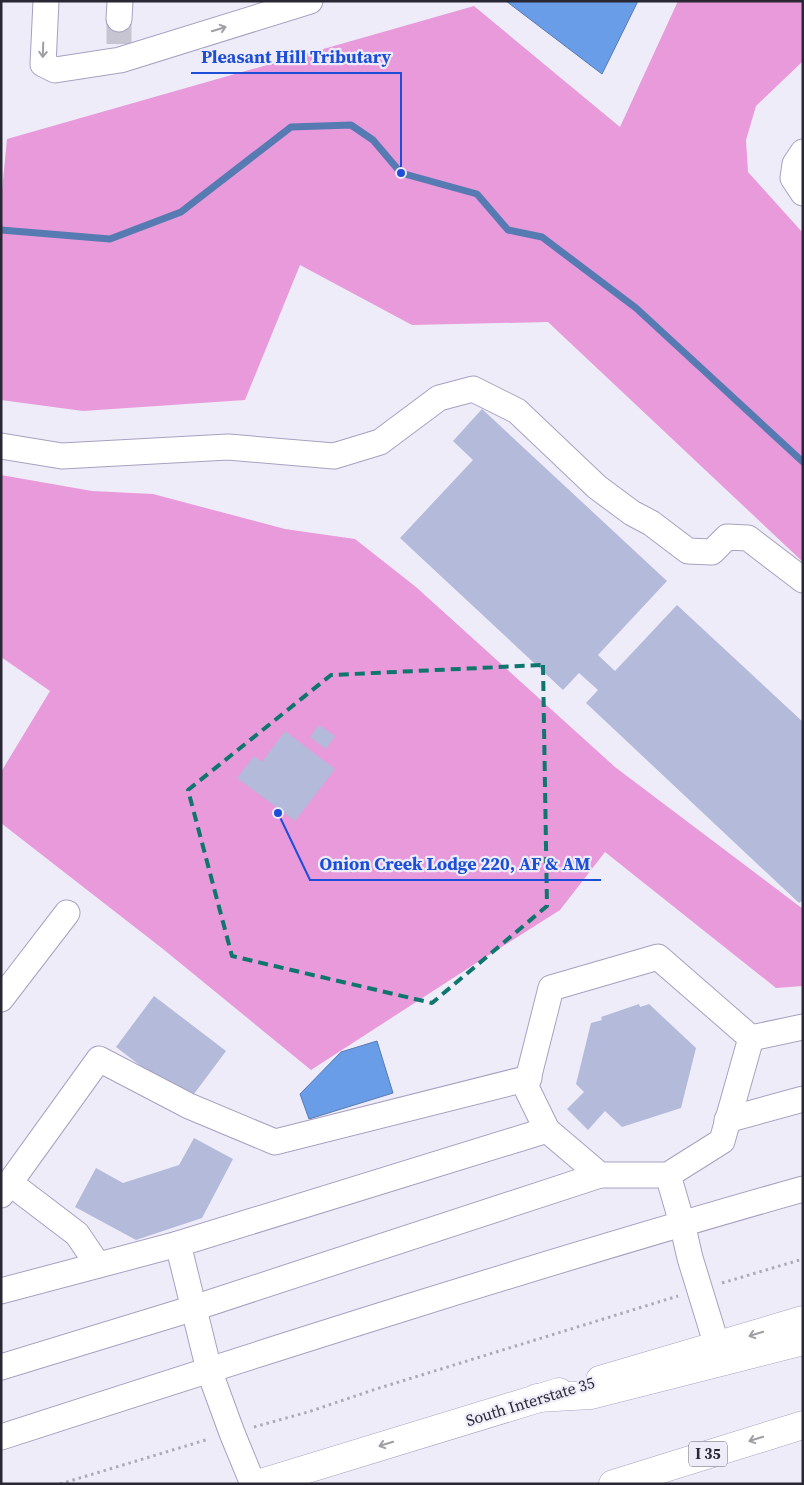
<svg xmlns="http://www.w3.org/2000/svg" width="804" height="1485" viewBox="0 0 804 1485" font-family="'Source Serif 4',serif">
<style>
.forest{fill:#e89ada}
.water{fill:#699de8;stroke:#567ab2}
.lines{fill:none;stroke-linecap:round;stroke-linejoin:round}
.stream{stroke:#567ab2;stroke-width:7}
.building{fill:#b4bada}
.minor-tunnel{stroke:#c8c5d2;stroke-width:25;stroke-dasharray:25 12;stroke-linecap:butt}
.minor-casing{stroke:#a8a0c0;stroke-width:27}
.major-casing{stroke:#a8a0c0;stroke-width:29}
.highway-casing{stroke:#a8a0c0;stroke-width:29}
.path{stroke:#adaab8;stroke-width:3;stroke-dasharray:2.5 4;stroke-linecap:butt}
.minor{stroke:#fff;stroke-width:25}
.major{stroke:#fff;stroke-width:28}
.highway{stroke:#fff;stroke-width:28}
.oneway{stroke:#9f9ea4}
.marked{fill:none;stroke:#0f766e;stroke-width:4;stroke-dasharray:10 6;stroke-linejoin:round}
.labels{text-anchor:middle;stroke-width:4.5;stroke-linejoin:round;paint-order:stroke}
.shield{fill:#efecfa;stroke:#65626f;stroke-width:1}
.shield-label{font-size:15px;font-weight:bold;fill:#2a2734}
.street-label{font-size:16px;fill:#2a2734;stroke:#efecfa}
.leader{fill:none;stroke:#1d4ed8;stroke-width:2}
.callout-dot{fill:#1d4ed8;stroke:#efecfa;stroke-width:2}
.callout-label{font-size:18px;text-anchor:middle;font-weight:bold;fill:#1d4ed8;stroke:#efecfa;stroke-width:4.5;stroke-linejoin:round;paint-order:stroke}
</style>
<rect width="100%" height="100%" fill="#efecfa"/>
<g class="forest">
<polygon points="678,1 803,1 803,61 756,106 746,140 748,172 803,233 803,562 548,322 412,325 300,265 245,400 83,411 1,400 1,201 7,139 474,6 620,127"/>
<polygon points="1,475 92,491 153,494 285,529 355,539 416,587 615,767 803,909 803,986 776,988 605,852 560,910 481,960 311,1070 163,949 1,823 1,772 50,691 1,657"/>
</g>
<g class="water">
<polygon points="506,1 638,1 602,74"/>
<polygon points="377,1041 393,1093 309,1119 300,1094 341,1052"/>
</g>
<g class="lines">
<polyline class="stream" points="1,230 110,239 181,212 291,127 351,125 373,140 401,173 477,194 508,230 542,237 636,308 803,462"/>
</g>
<g class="building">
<polygon points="482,409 667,581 598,655 615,671 677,605 803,722 803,900 799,903 586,703 598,690 579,673 563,690 400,538 473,460 453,441"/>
<polygon points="319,725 335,736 326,749 310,737"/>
<polygon points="285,731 335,769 295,821 237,778 254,756 262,762"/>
<polygon points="154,996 226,1051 188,1102 116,1047"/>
<polygon points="639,1004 640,1007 649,1004 696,1048 681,1108 622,1127 605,1111 588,1130 567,1109 584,1092 576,1084 591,1023 602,1020 601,1017"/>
<polygon points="194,1138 233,1159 202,1218 136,1240 75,1207 96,1168 123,1183 179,1165"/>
</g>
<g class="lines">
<polyline class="minor-tunnel" points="119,19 119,50"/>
<g class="minor-casing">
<g id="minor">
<polyline points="46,1 43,64 55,70 120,60 310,1"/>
<polyline points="119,19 120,1"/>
<polyline points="803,152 795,164 793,178 803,193"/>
<polyline points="1,446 62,456 228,447 334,456 380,442 439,398 473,389 517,411 597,487 632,513 651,523 688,551 712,552 727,537 748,538 803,580"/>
<polyline points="1,999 67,913"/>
<polyline points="751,1038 803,1027"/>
<polyline points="727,1120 803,1099"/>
<polyline points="668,1175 600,1175 547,1130 526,1087 551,988 658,957 751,1038 722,1141 668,1175 682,1223 690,1258 717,1346"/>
<polyline points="10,1183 77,1234 98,1265"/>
<polyline points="1,1195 99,1059 189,1106 275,1142 529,1078"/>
<polyline points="1,1291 178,1244"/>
<polyline points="1,1367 194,1308 600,1175"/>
<path d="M1,1437c266,-86 533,-172 802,-248"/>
<polyline points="253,1484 232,1433 209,1370 178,1244 547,1130"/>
</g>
</g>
<g class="major-casing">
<g id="major">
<polyline points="600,1380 803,1320"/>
<polyline points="258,1484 559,1392"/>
</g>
</g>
<g class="highway-casing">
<g id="highway">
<polyline points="537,1398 591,1395 803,1341"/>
<polyline points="613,1484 803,1425"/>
</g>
</g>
<g class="path">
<polyline points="722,1283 803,1259"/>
<polyline points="254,1427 308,1412 376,1389 678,1296"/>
<polyline points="60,1484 209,1439"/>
</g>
<use href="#minor" class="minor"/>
<use href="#major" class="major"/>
<use href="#highway" class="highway"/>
</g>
<defs><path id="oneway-shaft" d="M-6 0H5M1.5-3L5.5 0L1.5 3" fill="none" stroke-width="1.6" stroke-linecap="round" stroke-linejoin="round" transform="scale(1.25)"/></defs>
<g class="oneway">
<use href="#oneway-shaft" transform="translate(219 29) rotate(-17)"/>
<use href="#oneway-shaft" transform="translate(43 50) rotate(92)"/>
<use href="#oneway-shaft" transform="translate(756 1334) rotate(163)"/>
<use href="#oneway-shaft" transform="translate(756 1439) rotate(163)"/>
<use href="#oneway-shaft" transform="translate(386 1444) rotate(163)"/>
</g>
<path class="marked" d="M543,665l4,241 -115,97 -200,-47 -44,-166 143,-115z"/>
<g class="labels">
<rect class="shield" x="689" y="1441.5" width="38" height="25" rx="4"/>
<g class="shield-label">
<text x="708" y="1459">I 35</text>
</g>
<g class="street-label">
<text transform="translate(530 1401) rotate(-17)" y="6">South Interstate 35</text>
</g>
</g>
<path class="leader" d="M401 173L401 73H191M278 813L310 880H601"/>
<g class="callout-dot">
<circle cx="401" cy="173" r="5"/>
<circle cx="278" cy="813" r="5"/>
</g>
<g class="callout-label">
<text x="296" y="63">Pleasant Hill Tributary</text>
<text x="455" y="870">Onion Creek Lodge 220, AF &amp; AM</text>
</g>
<rect width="804" height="1485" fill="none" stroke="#2a2734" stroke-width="5"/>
</svg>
